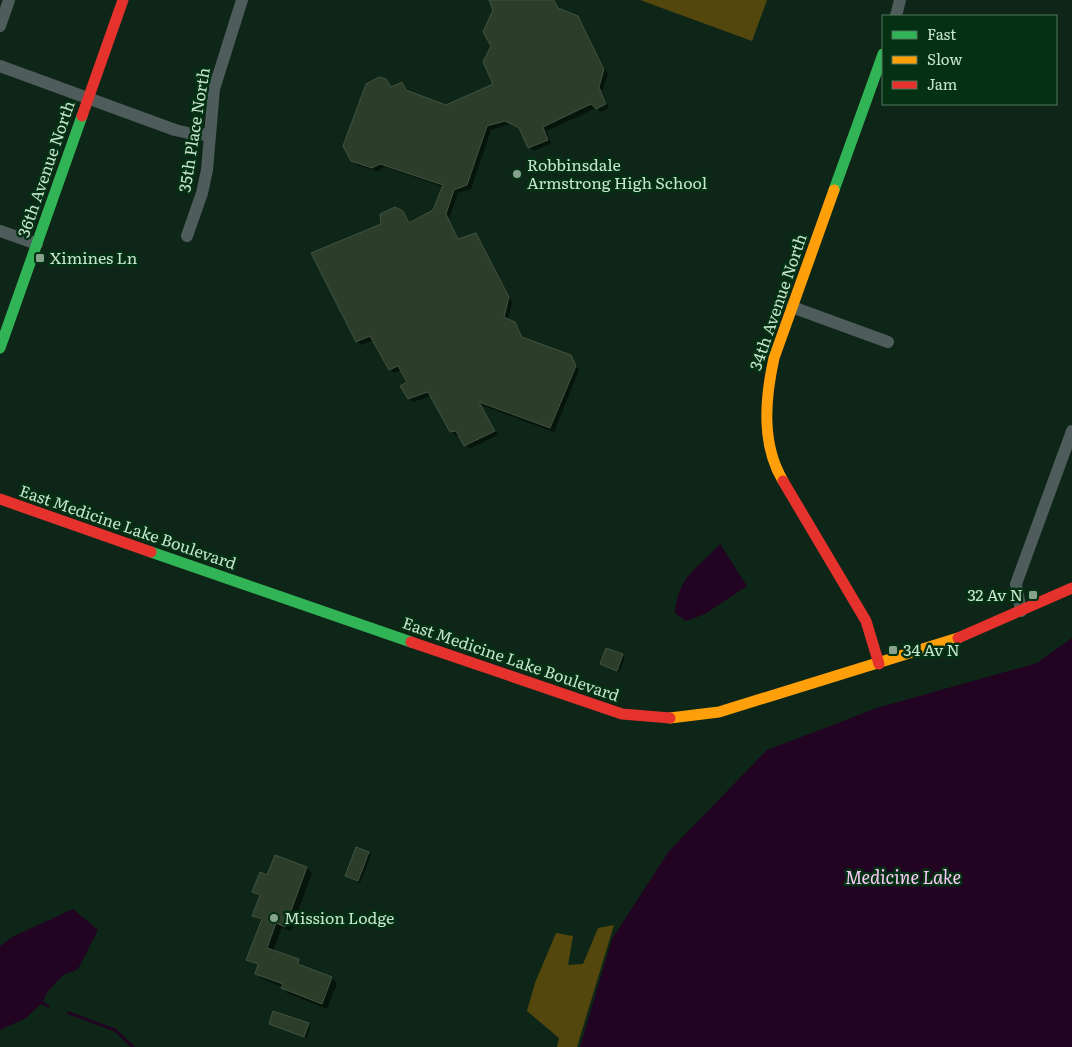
<svg xmlns="http://www.w3.org/2000/svg" width="1072" height="1047" viewBox="0 0 1072 1047" font-family="Literata,serif">
<style>
.green{fill:#54470d}
.water{fill:#220322}
.shadow{fill:#0007}
.lines{fill:none;stroke-linecap:round;stroke-linejoin:round}
.stream{stroke:#220322;stroke-width:3}
.building{fill:#2c3d2a;stroke:#415341}
.street{stroke:#4e5c5b;stroke-width:12}
.fast{stroke:#30b455;stroke-width:11}
.slow{stroke:#ff9f0a;stroke-width:11}
.jam{stroke:#e5322d;stroke-width:11}
.poi-dot{fill:#86a28d;stroke:#043114;stroke-width:2}
.labels{text-anchor:middle;stroke-width:5;stroke-linejoin:round;paint-order:stroke}
.street-label{font-size:16px;fill:#c7e4cc;stroke:#043114}
.poi-label{font-size:16px;fill:#c7e4cc;stroke:#043114;text-anchor:start}
.water-label{font-size:18px;font-style:italic;fill:#fccaf6;stroke:#043114}
</style>
<rect width="100%" height="100%" fill="#0e2617"/>
<g class="green">
<polygon points="640,0 767,0 752,41"/>
<polygon points="614,925 577,1047 557,1047 559,1038 527,1011 535,983 556,933 573,936 568,965 583,964 598,928"/>
</g>
<g class="water">
<path d="M720,544l27,42 -42,28 -19,7 -11,-8c3,-37 22,-44 45,-69z"/>
<polygon points="1072,638 1072,1047 580,1047 612,939 669,851 767,750 877,708 1037,663"/>
<polygon points="73,909 98,930 78,969 63,975 48,991 42,1003 26,1018 0,1030 0,946 12,937"/>
</g>
<g class="shadow">
<polygon points="490,0 555,0 560,11 578,17 582,22 608,74 602,92 609,108 601,112 596,108 547,131 551,144 533,151 522,130 510,124 491,130 471,189 458,193 449,219 459,240 476,234 480,239 512,302 508,320 519,328 524,339 570,356 579,370 554,432 481,405 498,435 469,449 460,435 455,436 451,431 431,396 413,402 409,398 408,383 401,370 394,373 390,369 374,340 361,345 357,341 382,224 403,212 410,223 434,211 443,187 385,167 377,171 357,165 352,161 386,80 392,88 402,83 408,92 446,107 495,85 492,46 495,10"/>
<polygon points="622,655 625,658 619,672 602,664"/>
<polygon points="368,853 371,855 360,883 349,878 347,876"/>
<polygon points="275,856 307,868 312,873 291,931 282,928 273,951 299,961 303,967 332,978 337,984 327,1009 287,993 283,987 262,979 256,973 259,967 248,960 262,922 254,915 259,897 254,892 268,876"/>
<polygon points="270,1024 308,1025 310,1027 307,1038"/>
</g>
<g class="lines">
<g class="stream">
<polyline points="42,1003 48,1006"/>
<polyline points="69,1013 115,1030 133,1047"/>
</g>
</g>
<g class="building">
<polygon points="489,0 554,0 558,8 578,16 604,69 599,87 606,104 596,109 591,104 543,127 548,140 528,148 519,128 505,121 487,126 467,185 454,190 446,214 458,239 476,233 509,297 504,317 515,322 522,337 571,355 576,366 550,428 479,402 495,431 464,446 456,431 450,432 428,392 408,399 400,386 407,382 398,366 389,370 370,336 356,342 311,253 381,224 380,214 395,207 403,211 409,223 433,210 443,185 380,164 372,168 351,161 343,146 366,84 379,77 386,79 391,87 402,82 406,90 446,105 493,84 483,62 491,46 483,32 493,10"/>
<polygon points="606,648 623,654 617,671 600,664"/>
<polygon points="356,847 369,852 358,881 345,876"/>
<polygon points="275,855 307,867 285,927 276,923 267,948 299,959 298,964 332,977 322,1004 281,988 283,984 255,974 258,964 246,960 262,919 252,916 260,895 252,892 260,872 267,875"/>
<polygon points="273,1011 309,1023 304,1037 269,1024"/>
</g>
<g class="lines">
<g class="street">
<polyline points="896,16 900,0"/>
<polyline points="0,26 9,0"/>
<polyline points="0,66 175,130 197,135 210,134"/>
<polyline points="0,231 37,244"/>
<polyline points="187,236 202,193 207,170 214,89 242,0"/>
<polyline points="792,307 888,342"/>
<polyline points="1021,611 1016,584 1072,431"/>
</g>
<g class="fast">
<polyline points="834,190 883,54"/>
<polyline points="0,348 82,116"/>
<polyline points="151,552 411,642"/>
</g>
<g class="slow">
<path d="M783,481c-22,-37 -18,-82 -9,-123l60,-168"/>
<polyline points="670,718 719,712 958,638"/>
</g>
<g class="jam">
<polyline points="82,116 123,0"/>
<polyline points="783,481 866,621 879,664"/>
<polyline points="0,499 151,552"/>
<polyline points="958,638 1072,588"/>
<polyline points="411,642 622,714 670,718"/>
</g>
</g>
<g class="poi-dot">
<circle cx="517" cy="174" r="5"/>
<rect x="35" y="253" width="10" height="10" rx="2.5"/>
<rect x="1028" y="590" width="10" height="10" rx="2.5"/>
<rect x="888" y="645" width="10" height="10" rx="2.5"/>
<circle cx="274" cy="918" r="5"/>
</g>
<g class="labels">
<g class="street-label">
<text transform="translate(194 130) rotate(-81)" y="6">35th Place North</text>
<text transform="translate(46 169) rotate(-71)" y="6">36th Avenue North</text>
<text transform="translate(778 302) rotate(-71)" y="6">34th Avenue North</text>
<text transform="translate(128 527) rotate(19)" y="6">East Medicine Lake Boulevard</text>
<text transform="translate(511 659) rotate(19)" y="6">East Medicine Lake Boulevard</text>
</g>
<g class="poi-label">
<text x="527" y="171">Robbinsdale<tspan x="527" dy="18">Armstrong High School</tspan></text>
<text x="50" y="264">Ximines Ln</text>
<text x="1023" y="601" text-anchor="end">32 Av N</text>
<text x="903" y="656">34 Av N</text>
<text x="284" y="924">Mission Lodge</text>
</g>
<g class="water-label">
<text x="903" y="884">Medicine Lake</text>
</g>
</g>
<rect x="882" y="15" width="175" height="90" fill="#043114" stroke="#52795e"/>
<rect x="892" y="31" width="25" height="8" fill="#30b455" stroke="#52795e"/>
<text x="927" y="40" font-size="15" fill="#c7e4cc">Fast</text>
<rect x="892" y="56" width="25" height="8" fill="#ff9f0a" stroke="#52795e"/>
<text x="927" y="65" font-size="15" fill="#c7e4cc">Slow</text>
<rect x="892" y="81" width="25" height="8" fill="#e5322d" stroke="#52795e"/>
<text x="927" y="90" font-size="15" fill="#c7e4cc">Jam</text>
</svg>
